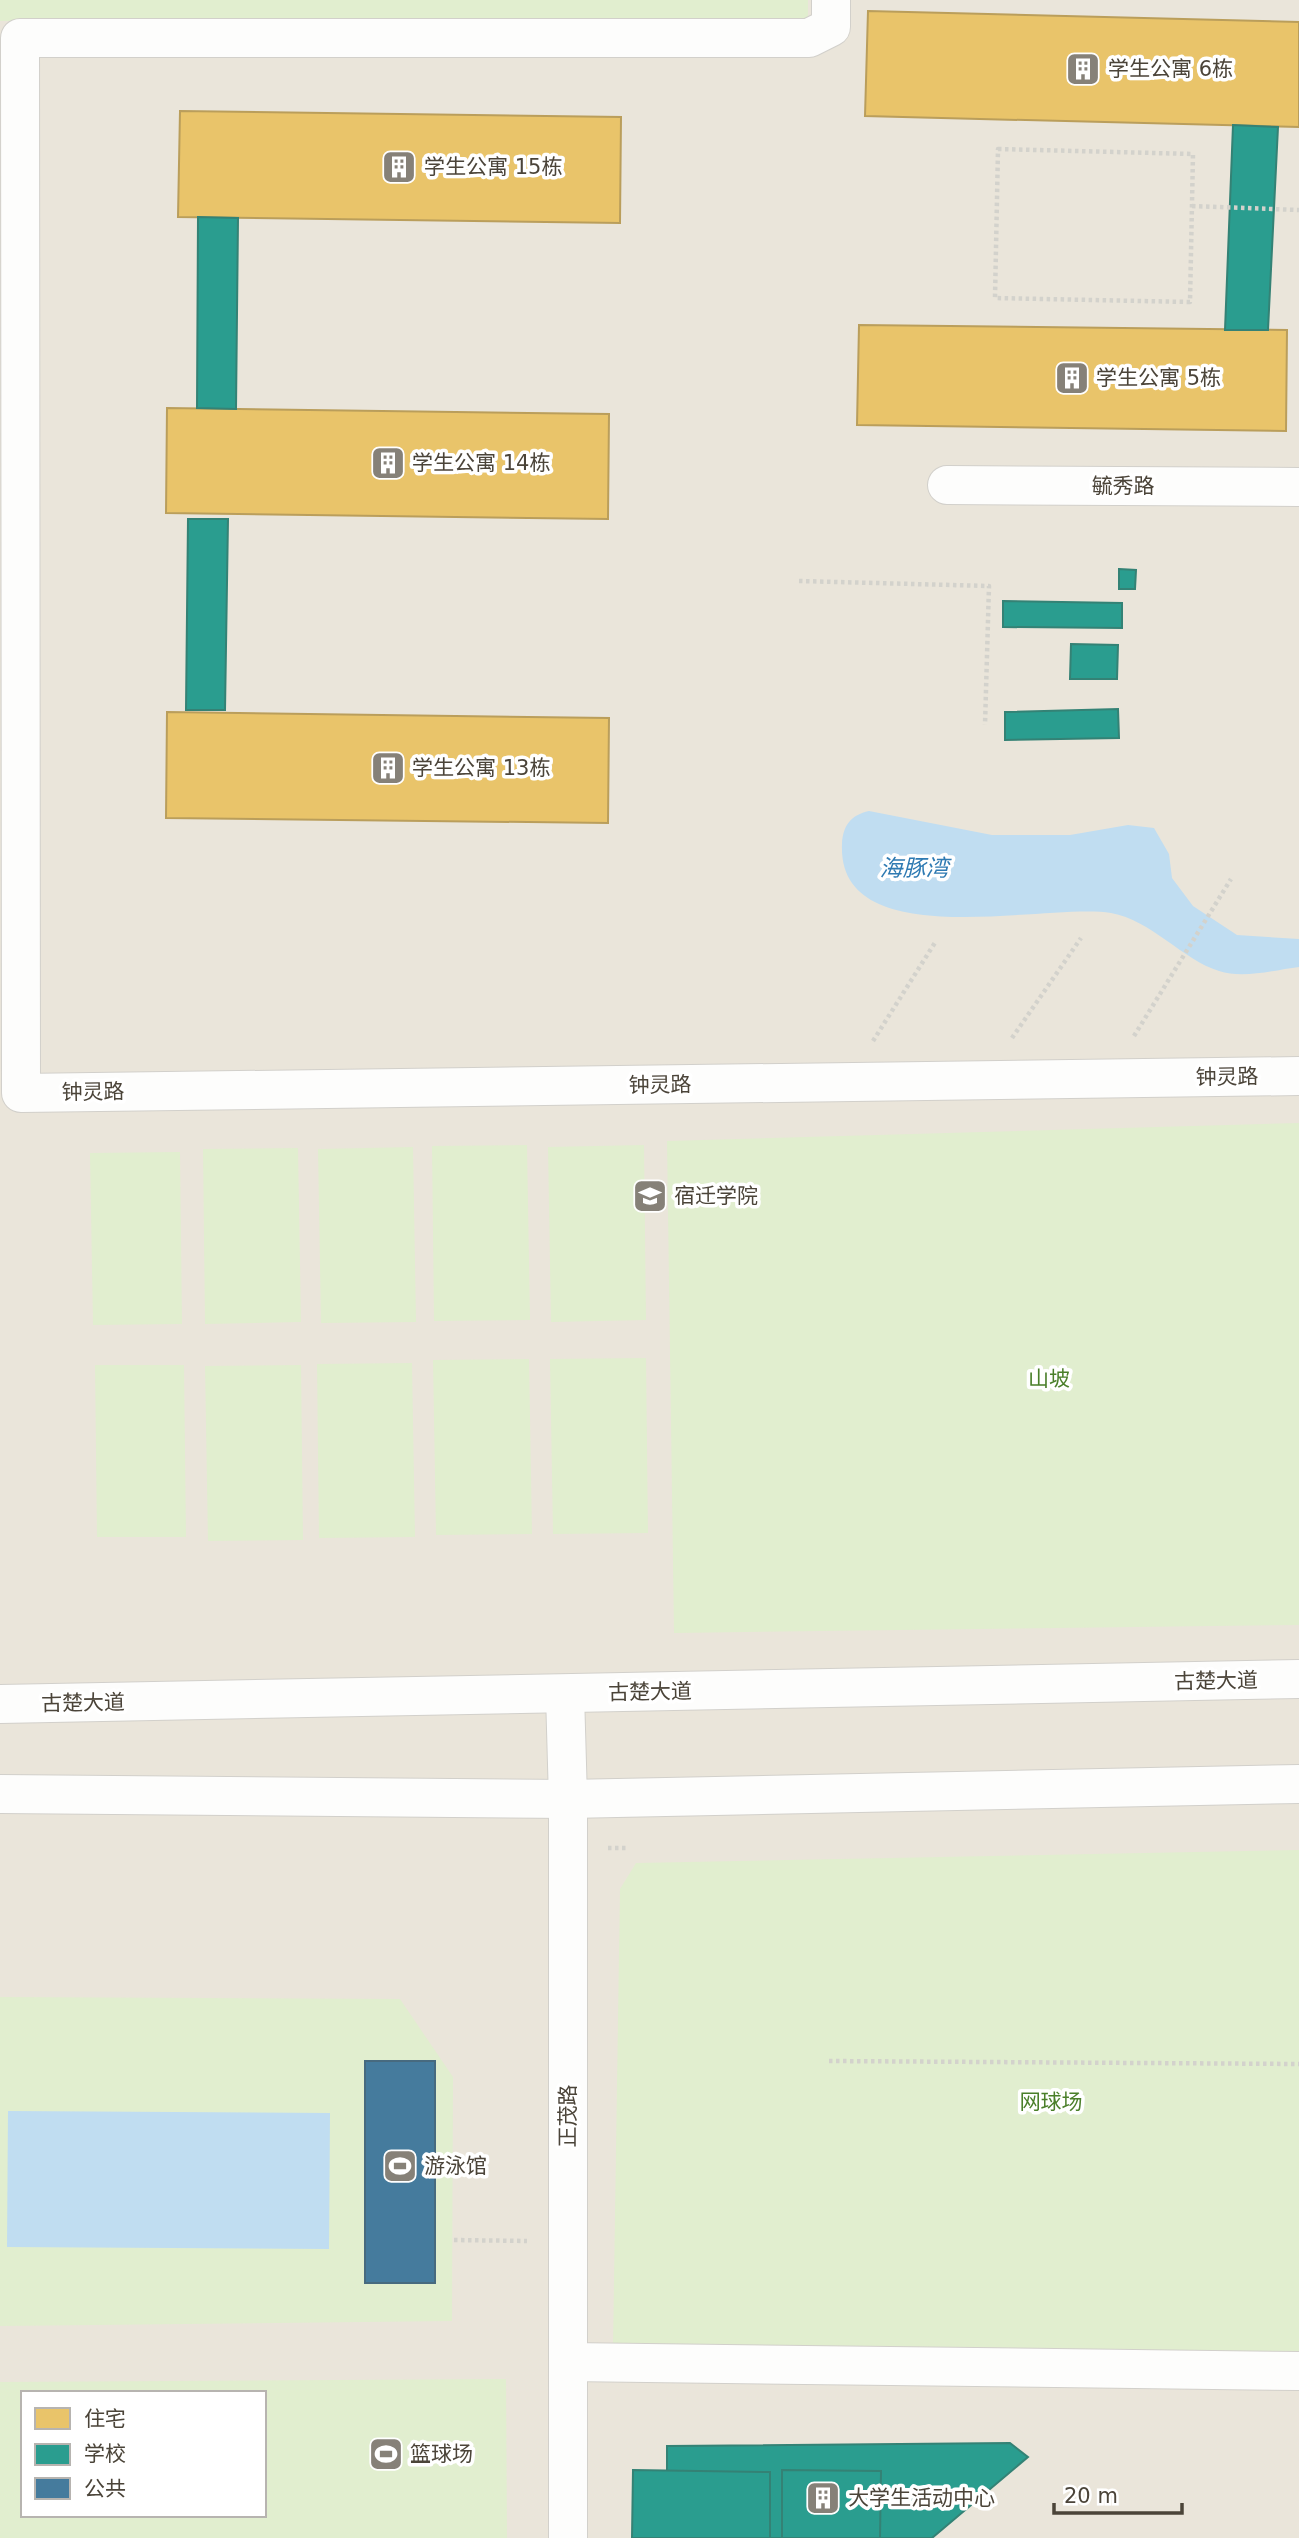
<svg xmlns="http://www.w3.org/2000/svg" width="1299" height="2538" viewBox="0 0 1299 2538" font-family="'DejaVu Sans','Noto Sans SC',sans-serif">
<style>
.education{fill:#eae5da;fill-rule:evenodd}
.green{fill:#e1eecf;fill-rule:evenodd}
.water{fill:#c0ddf1}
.homes{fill:#e9c46a;stroke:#ba9e5b;stroke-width:2}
.schools{fill:#2a9d8f;stroke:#348275;stroke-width:2}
.public{fill:#457b9d;stroke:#476a7f;stroke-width:2}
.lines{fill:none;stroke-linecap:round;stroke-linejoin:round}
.minor-casing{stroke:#d2d0cb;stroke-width:40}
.path{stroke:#d3d2cc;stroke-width:4.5;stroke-dasharray:3.5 3.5;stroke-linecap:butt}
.minor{stroke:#fdfdfc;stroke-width:38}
.labels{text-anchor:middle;stroke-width:7;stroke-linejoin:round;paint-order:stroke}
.poi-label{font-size:21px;fill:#4b4439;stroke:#fff;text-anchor:start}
.street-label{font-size:21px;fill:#4b4439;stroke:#fff}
.park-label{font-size:21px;fill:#4a7f2a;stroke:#fff}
.water-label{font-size:23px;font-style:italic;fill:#2e7ab2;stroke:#fff}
</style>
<rect width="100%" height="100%" fill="#f4f2ee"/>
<path class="education" d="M0,0h1299v2538h-1299zM23,2393h241v122h-241z"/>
<g class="green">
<polygon points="0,0 808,0 808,22 0,21"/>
<polygon points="1299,1123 1299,1625 674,1633 667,1141"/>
<polygon points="527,1145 530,1320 434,1321 432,1146"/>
<polygon points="644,1145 646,1320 551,1322 548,1147"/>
<polygon points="413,1147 416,1322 321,1323 318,1149"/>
<polygon points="298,1148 301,1322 205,1324 203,1149"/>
<polygon points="180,1152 182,1324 93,1325 90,1153"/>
<polygon points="646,1358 648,1533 553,1534 550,1359"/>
<polygon points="529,1359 532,1534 436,1535 433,1360"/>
<polygon points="412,1363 415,1537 319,1538 317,1364"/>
<polygon points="95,1365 184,1365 186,1537 97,1537"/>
<polygon points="301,1365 303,1540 208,1541 205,1366"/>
<polygon points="1299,1850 1299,2352 613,2346 620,1889 636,1863"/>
<polygon points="0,1997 400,1999 453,2077 452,2321 0,2326"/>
<path d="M506,2379l1,159h-507v-156zM23,2393h241v122h-241z"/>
</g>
<g class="water">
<path d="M869,811l123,24h78l58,-10 26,3 15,26 3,24 21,28 44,29 62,4v28c-24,3 -56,12 -80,4 -36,-11 -68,-51 -108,-58 -64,-11 -274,44 -269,-69 1,-19 9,-29 27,-33z"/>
<polygon points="8,2111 330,2113 329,2249 7,2247"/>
</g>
<g class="homes">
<polygon points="868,11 1299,22 1299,127 865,116"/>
<polygon points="180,111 621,117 620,223 178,217"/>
<polygon points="859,325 1287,330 1286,431 857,425"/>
<polygon points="167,408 609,414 608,519 166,513"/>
<polygon points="167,712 609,718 608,823 166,818"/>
</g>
<g class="schools">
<polygon points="1233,125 1278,127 1268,330 1225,330"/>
<polygon points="198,217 238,218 236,409 197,408"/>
<polygon points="188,519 228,519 225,710 186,710"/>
<polygon points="1119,569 1136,570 1135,589 1119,589"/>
<polygon points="1003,601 1122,603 1122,628 1003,627"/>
<polygon points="1071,644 1118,645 1117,679 1070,679"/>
<polygon points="1118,709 1119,738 1005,740 1005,712"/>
<polygon points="1010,2443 1028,2457 932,2538 667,2538 667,2446"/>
<polygon points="633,2470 770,2472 770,2538 632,2538"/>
<polygon points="782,2470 881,2471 880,2538 782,2538"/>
</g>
<rect class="public" x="365" y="2061" width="70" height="222"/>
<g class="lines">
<g class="minor-casing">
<g id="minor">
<polyline points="831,0 831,27 809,38 20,38 21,1093 1299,1076"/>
<polyline points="947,485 1299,487"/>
<polyline points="565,1694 568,1799 568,2538"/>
<polyline points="0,1704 1299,1679"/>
<polyline points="0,1794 568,1799 1299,1784"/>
<polyline points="568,2362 1299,2371"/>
</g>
</g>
<g class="path">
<polygon points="998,149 1193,154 1190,302 995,298"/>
<polyline points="1192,206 1299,210"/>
<polyline points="799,581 989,586 985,725"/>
<polyline points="1134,1036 1231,879"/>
<polyline points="1012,1038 1081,938"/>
<polyline points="873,1041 936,941"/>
<polyline points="608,1848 626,1848"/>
<polyline points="829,2061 1299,2064"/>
<polyline points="454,2240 527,2241"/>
</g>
<use href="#minor" class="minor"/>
</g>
<defs>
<g id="building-square" transform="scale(1.75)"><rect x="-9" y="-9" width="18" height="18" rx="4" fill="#868178" stroke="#fff"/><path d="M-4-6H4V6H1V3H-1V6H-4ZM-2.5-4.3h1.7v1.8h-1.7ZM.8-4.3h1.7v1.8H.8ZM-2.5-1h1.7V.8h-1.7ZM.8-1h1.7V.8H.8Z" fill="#fff"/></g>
<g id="university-square" transform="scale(1.75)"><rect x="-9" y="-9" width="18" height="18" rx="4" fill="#868178" stroke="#fff"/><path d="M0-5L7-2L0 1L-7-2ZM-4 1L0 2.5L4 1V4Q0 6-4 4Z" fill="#fff"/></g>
<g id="stadium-square" transform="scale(1.75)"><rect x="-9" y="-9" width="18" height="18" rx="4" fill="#868178" stroke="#fff"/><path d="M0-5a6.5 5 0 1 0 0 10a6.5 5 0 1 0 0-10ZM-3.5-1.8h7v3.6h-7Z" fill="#fff"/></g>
</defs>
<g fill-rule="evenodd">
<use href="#building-square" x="1083" y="69"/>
<use href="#building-square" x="399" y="167"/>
<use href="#building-square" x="1072" y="378"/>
<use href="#building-square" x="388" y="463"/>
<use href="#building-square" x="388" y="768"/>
<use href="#university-square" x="650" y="1196"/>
<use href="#stadium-square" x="400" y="2166"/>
<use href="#stadium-square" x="386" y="2454"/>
<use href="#building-square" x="823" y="2498"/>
</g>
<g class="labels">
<g class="poi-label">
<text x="1108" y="76">学生公寓 6栋</text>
<text x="424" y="174">学生公寓 15栋</text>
<text x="1096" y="385">学生公寓 5栋</text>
<text x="412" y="470">学生公寓 14栋</text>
<text x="412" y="775">学生公寓 13栋</text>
<text x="674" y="1203">宿迁学院</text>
<text x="424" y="2173">游泳馆</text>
<text x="410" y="2461">篮球场</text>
<text x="848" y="2505">大学生活动中心</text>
</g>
<g class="street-label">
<text x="1123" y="493">毓秀路</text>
<text transform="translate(1227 1077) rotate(-1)" y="7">钟灵路</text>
<text transform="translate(660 1085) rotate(-1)" y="7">钟灵路</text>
<text transform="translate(93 1092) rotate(-1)" y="7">钟灵路</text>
<text transform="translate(1216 1681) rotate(-1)" y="7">古楚大道</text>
<text transform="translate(650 1692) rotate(-1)" y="7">古楚大道</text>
<text transform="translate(83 1703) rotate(-1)" y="7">古楚大道</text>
<text transform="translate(568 2116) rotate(-90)" y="7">正茂路</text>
</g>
<g class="park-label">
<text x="1049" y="1386">山坡</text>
<text x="1051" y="2109">网球场</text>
</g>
<g class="water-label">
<text x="914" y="876">海豚湾</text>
</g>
</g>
<rect x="21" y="2391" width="245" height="126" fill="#ffffff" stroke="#b7b4b0" stroke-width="2"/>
<rect x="35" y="2408" width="35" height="21" fill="#e9c46a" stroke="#b7b4b0" stroke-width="2"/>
<text x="84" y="2426" font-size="21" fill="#4b4439">住宅</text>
<rect x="35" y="2444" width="35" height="21" fill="#2a9d8f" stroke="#b7b4b0" stroke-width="2"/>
<text x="84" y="2461" font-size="21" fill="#4b4439">学校</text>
<rect x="35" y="2478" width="35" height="21" fill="#457b9d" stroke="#b7b4b0" stroke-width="2"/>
<text x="84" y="2496" font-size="21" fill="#4b4439">公共</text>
<path d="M1054 2503v10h128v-10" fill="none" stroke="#4b4439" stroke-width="3.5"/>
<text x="1064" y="2503" font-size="21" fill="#4b4439" stroke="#ffffff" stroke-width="5" paint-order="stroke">20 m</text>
</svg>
